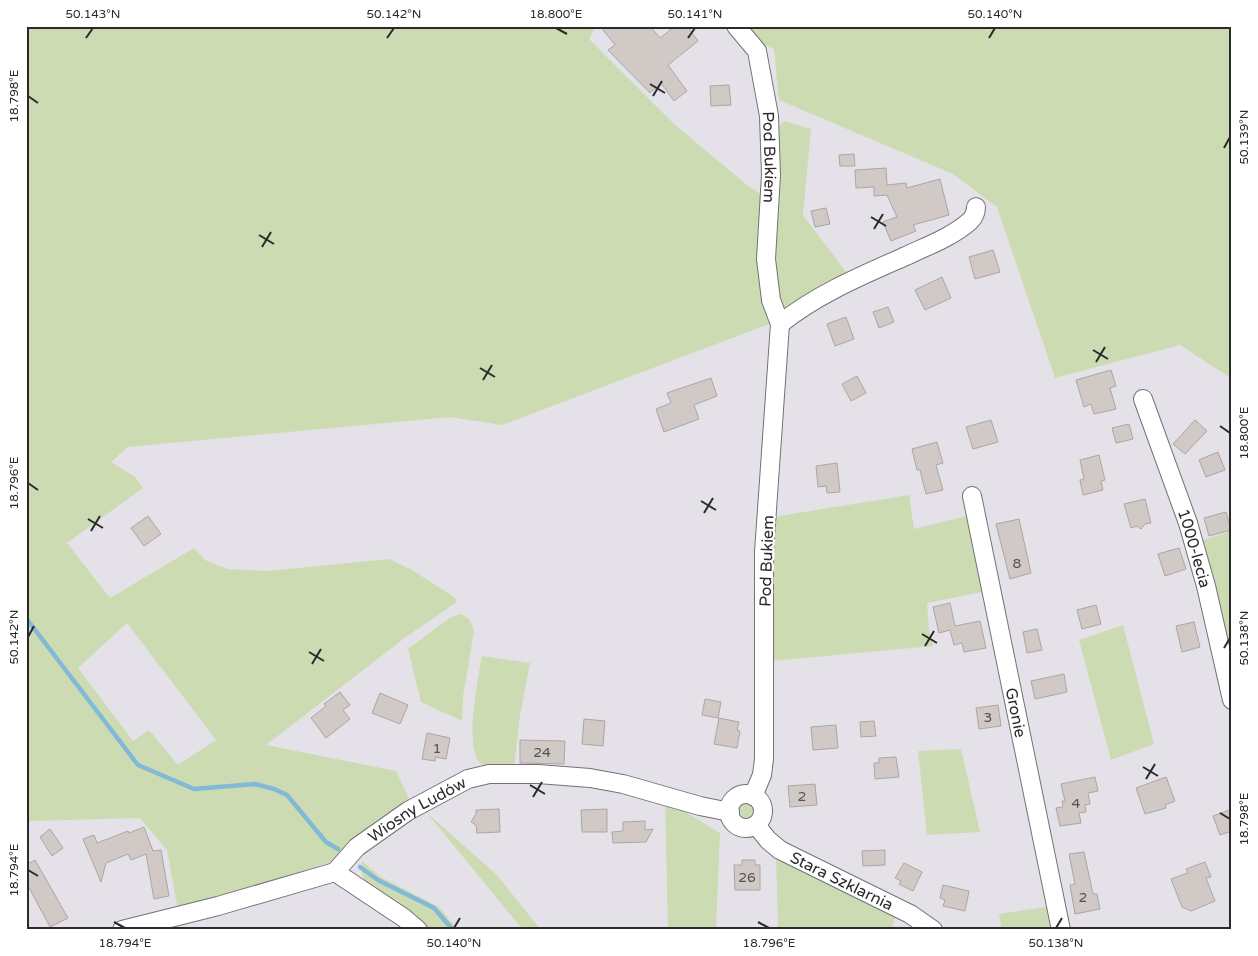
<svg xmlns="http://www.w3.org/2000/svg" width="1258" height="956" viewBox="0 0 1258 956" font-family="'Varela Round',sans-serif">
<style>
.green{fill:#cddbb2;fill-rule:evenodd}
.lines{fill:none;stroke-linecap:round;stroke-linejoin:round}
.stream{stroke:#82b9d6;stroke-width:4.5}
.building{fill:#d0c9c6;stroke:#aca5a3}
.minor-casing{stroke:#737176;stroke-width:20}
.minor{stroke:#fff;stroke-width:18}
.ticks{fill:none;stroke:#2a292c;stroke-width:2}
.labels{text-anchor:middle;stroke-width:4.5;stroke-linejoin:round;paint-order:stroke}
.number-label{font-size:14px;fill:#545152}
.street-label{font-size:16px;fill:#2a292c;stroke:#fff}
.neatline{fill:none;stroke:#2a292c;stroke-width:2}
.ticks-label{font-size:12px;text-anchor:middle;fill:#2a292c}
</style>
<rect width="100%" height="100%" fill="#e4e2e8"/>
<g class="green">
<path d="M26,26h570l-7,13 85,85 73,61 30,20 -2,-74 9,-10 27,8 -8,86 43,57 -77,52 -267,101 -52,-8 -322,30 -17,15 24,15 8,11 -76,55 43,55 84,-50 11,12 22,9 41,2 121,-12 23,11 42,27 3,5 -51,35 -140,108 130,26 13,28 -35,23 -43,40 -153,48 -11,-60 -27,-32 -109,3 -5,4zM127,623l89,117 -38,25 -29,-35 -16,11 -55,-73z"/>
<polygon points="743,26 1232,26 1232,379 1180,345 1055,378 997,207 953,174 779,100 774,49 752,40"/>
<polygon points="909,495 914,529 971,515 987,591 927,603 929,631 933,646 772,661 773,517"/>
<polygon points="1232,531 1232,667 1201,541"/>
<polygon points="461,614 469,619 474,631 463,697 462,721 421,702 408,649 451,617"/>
<polygon points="1123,625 1154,744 1111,760 1079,640"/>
<path d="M482,656l48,7 -10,53 -6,52c-9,-1 -26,2 -34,-5 -16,-16 -2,-85 2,-107z"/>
<polygon points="961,749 980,832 927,835 918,751"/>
<polygon points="665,800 720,833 716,930 668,930"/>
<circle cx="745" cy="811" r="11"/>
<polygon points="427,813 497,875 541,930 523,930"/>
<polygon points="776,854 895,917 892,930 778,930"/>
<polygon points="362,861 381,877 439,907 458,930 428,930 399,904 366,885 361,871"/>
<polygon points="1051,906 1056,930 1002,930 999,914"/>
</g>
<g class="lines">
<g class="stream">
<polyline points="26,618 138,765 194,789 255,784 274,789 287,795 326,842 338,849"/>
<polyline points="360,867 378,880 434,908 453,930"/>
</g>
</g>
<g class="building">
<polygon points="600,26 650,26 660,38 675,26 687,26 698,41 668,65 687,91 674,101 661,83 650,93 608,50 615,45"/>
<polygon points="729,85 731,105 711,106 710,86"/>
<polygon points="854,154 855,166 840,166 839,155"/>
<polygon points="886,168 887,185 906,183 907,188 940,179 949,215 913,225 916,231 891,241 883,222 897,217 887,195 874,196 874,187 856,188 855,170"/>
<polygon points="826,208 830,224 815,227 811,211"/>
<polygon points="993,250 1000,272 975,279 969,257"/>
<polygon points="942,277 951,298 925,310 915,290"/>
<polygon points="888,307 894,322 879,328 873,312"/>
<polygon points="846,317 854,339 835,346 827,324"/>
<polygon points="1111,370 1116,386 1110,388 1116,409 1094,414 1091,404 1084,407 1076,380"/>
<polygon points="857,376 866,393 851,401 842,384"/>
<polygon points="711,378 717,396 694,405 699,419 664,432 656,409 671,403 667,393"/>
<polygon points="991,420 998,442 973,449 966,427"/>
<polygon points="1195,420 1207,431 1185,454 1173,444"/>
<polygon points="1129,424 1133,439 1116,443 1112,428"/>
<polygon points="937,442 943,463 936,465 943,490 926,494 920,470 917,470 912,449"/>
<polygon points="1218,452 1225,470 1206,477 1199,460"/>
<polygon points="1099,455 1105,480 1101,481 1103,490 1083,495 1080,480 1084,479 1080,460"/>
<polygon points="837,463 840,492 827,493 826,486 818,487 816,466"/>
<polygon points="1145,499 1151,523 1145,524 1141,529 1137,526 1131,528 1124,504"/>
<polygon points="1226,512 1231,530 1209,536 1204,518"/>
<polygon points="148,516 161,534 144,546 131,528"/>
<polygon points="1019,519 1031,573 1010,579 996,524"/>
<polygon points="1179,548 1186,569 1165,576 1158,554"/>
<polygon points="950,603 955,626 980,621 986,648 964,652 962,643 954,645 950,630 939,633 933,607"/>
<polygon points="1096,605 1101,624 1082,629 1077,610"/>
<polygon points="1194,622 1200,647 1182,652 1176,626"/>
<polygon points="1037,629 1042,650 1027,653 1023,632"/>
<polygon points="1064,674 1067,692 1035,699 1031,681"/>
<polygon points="340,692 350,705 343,710 350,719 326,738 311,718 326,706 324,704"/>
<polygon points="380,693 408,705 400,724 372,713"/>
<polygon points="705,699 721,702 718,718 702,715"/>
<polygon points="998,705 1001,726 979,729 976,708"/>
<polygon points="719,718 739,722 737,730 740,731 737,748 714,744"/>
<polygon points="584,719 605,721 603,746 582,744"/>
<polygon points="874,721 876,736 861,737 860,722"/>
<polygon points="836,725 838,748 813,750 811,727"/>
<polygon points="427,733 450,738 446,759 435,757 435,761 422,759"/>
<polygon points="520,740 565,741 564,764 520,763"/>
<polygon points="896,757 899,777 875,779 874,763 879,763 879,758"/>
<polygon points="1095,777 1098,791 1088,793 1090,804 1085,805 1086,812 1079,813 1081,823 1060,826 1056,808 1063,807 1062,801 1065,801 1061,784"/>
<polygon points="1166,777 1175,801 1165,805 1166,808 1145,814 1136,788"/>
<polygon points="815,784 817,805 790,807 788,786"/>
<polygon points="499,809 500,832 477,833 476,825 471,822 476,814 476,810"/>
<polygon points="607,809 607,832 582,832 581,810"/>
<polygon points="1232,809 1232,831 1220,835 1213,816"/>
<polygon points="645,821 645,830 653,829 646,842 613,843 612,832 623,831 623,822"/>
<polygon points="144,827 153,851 161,850 169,896 154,899 146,854 131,860 128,854 106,863 101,882 83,839 94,835 97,843 128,831 129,833"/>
<polygon points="50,829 63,848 52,856 40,837"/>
<polygon points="885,850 885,865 863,866 862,851"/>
<polygon points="1084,852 1093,894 1097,894 1100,909 1075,914 1070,885 1075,884 1069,854"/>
<polygon points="35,860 68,918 50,927 26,882 26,865"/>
<polygon points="742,860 755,860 755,865 760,865 760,890 735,890 734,865 742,865"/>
<polygon points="1205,862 1211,877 1206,878 1215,901 1191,911 1182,907 1171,879 1188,873 1186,869"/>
<polygon points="904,863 922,872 913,891 899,884 901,881 895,878"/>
<polygon points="943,885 969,891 965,911 943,906 945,900 940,898"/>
</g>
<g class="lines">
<g class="minor-casing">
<g id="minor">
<path id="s1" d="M736,26l21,25 12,65 2,59 -5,84 5,41 9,24 -16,228v207l-2,16 -9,21"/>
<path d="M780,324c37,-30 83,-49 126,-68 21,-10 46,-19 64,-35 4,-4 6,-8 6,-14"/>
<path id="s2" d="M1143,399l45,124 18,63 26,114"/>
<path id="s3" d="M972,496l89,434"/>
<circle cx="746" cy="811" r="17"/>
<path id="s4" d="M756,825l12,15 12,10 130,64 23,16"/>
<polyline points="335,872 404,918 418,930"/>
<path id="s5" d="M122,930l96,-24 117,-34 22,-25 51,-36 60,-32 21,-5h49l52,4 33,6 77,22 30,6"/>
</g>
</g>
<use href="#minor" class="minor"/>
</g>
<path class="ticks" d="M556,28l11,6M86,38l7,-10M387,38l7,-10M688,38l7,-10M989,38l6,-10M650,84l15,9M28,96l10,7M653,96l9,-15M1224,148l6,-11M871,217l15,9M874,229l9,-15M259,235l15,9M262,247l9,-15M1093,350l15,9M1096,362l9,-15M480,368l15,9M483,380l9,-15M1220,426l10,7M28,483l10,7M701,501l15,9M704,513l9,-15M88,519l15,9M91,531l9,-15M922,634l15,9M28,637l6,-11M925,646l9,-15M1224,648l6,-10M309,652l15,9M312,664l9,-15M1143,767l15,9M1146,779l9,-15M530,785l15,9M533,797l9,-15M1220,813l10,6M28,870l10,6M114,922l11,6M758,922l11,6M454,928l6,-10M1056,928l6,-10"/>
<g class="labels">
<g class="number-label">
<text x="1017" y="568">8</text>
<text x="988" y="722">3</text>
<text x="437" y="753">1</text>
<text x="542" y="757">24</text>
<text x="802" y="801">2</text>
<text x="1076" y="808">4</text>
<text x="747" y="882">26</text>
<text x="1083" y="902">2</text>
</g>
<g class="street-label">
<text dy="6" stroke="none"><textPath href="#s1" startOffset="140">Pod Bukiem</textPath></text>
<text dy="6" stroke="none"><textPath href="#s2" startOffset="158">1000-lecia</textPath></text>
<text transform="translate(766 561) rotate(-88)" y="6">Pod Bukiem</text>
<text dy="6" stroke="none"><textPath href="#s3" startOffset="221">Gronie</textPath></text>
<text dy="6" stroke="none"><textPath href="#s5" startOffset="325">Wiosny Ludów</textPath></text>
<text dy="6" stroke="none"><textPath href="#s4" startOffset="104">Stara Szklarnia</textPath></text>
</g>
</g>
<rect width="1258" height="956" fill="none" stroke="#ffffff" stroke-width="55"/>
<rect x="28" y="28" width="1202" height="900" class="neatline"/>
<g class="ticks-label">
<text x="93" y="18">50.143°N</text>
<text x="394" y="18">50.142°N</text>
<text x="556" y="18">18.800°E</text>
<text x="695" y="18">50.141°N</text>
<text x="995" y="18">50.140°N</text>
<text transform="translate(14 96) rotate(-90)" y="4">18.798°E</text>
<text transform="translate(1244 137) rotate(-90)" y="4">50.139°N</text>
<text transform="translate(1244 433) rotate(-90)" y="4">18.800°E</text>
<text transform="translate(14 483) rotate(-90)" y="4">18.796°E</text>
<text transform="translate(14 637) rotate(-90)" y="4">50.142°N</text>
<text transform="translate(1244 638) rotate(-90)" y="4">50.138°N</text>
<text transform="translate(1244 819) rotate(-90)" y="4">18.798°E</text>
<text transform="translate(14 870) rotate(-90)" y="4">18.794°E</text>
<text x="125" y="947">18.794°E</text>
<text x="454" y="947">50.140°N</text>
<text x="769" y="947">18.796°E</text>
<text x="1056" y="947">50.138°N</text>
</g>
</svg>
